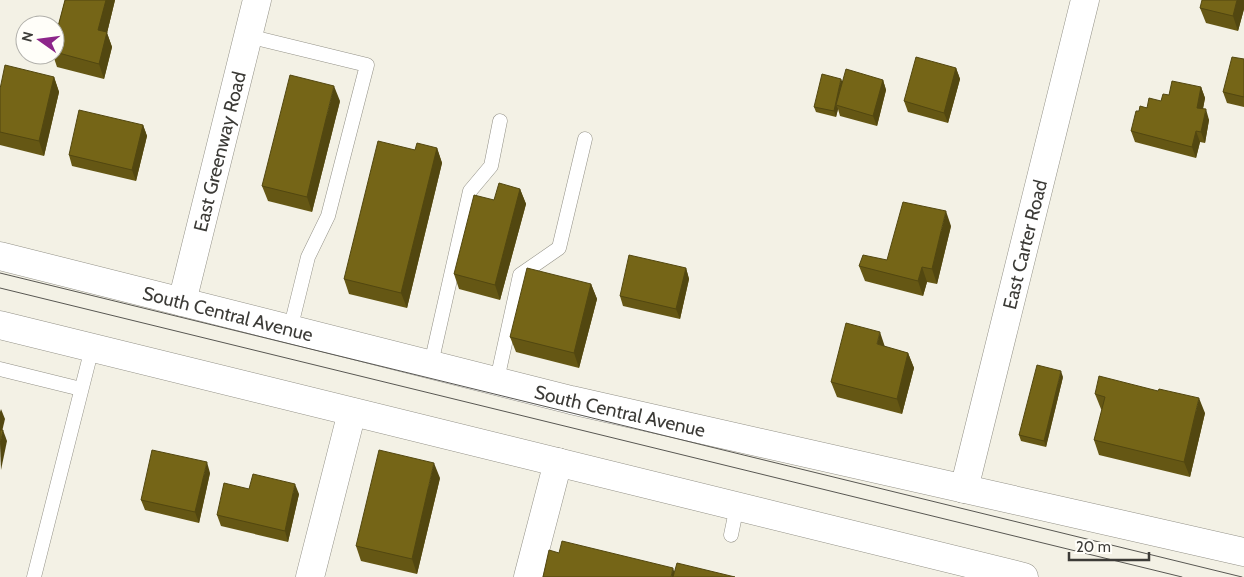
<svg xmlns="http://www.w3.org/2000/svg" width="1244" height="577" viewBox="0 0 1244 577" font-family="Cabin,sans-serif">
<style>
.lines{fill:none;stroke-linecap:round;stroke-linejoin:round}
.service-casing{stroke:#939187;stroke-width:15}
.minor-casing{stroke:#939187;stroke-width:29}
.secondary-casing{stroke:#939187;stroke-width:29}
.service{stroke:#fff;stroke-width:14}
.minor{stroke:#fff;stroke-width:28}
.secondary{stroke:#fff;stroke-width:28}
.tram{stroke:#585752;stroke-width:1}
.wall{fill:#655714}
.shaded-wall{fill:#524710}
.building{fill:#756517;stroke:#524710}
.labels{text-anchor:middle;stroke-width:5;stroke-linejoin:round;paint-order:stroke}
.street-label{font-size:19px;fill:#3c3b37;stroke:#fffef9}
</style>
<rect width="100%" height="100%" fill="#f3f1e5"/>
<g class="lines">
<g class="service-casing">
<g id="service">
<polyline points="248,36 367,65 328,216 308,257 290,330"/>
<polyline points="431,364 470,191 491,166 500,121"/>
<polyline points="0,369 81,389"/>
<polyline points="497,380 520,275 559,248 585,139"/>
<polyline points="731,535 737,506"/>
<polyline points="34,577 92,348"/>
</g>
</g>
<g class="minor-casing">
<g id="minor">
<path id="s1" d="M182,302l75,-302"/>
<path id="s2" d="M964,489l121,-489"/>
<polyline points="310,577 352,412"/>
<polyline points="528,577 558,462"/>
</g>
</g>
<g class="secondary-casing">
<g id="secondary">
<path id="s3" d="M0,256l571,144 673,152"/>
<polyline points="0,325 1024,577"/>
</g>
</g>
<use href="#service" class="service"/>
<use href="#minor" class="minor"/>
<use href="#secondary" class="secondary"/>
<g class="tram">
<polyline points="0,273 1242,577"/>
<polyline points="0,288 1182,577"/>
</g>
</g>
<g class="wall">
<polygon points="65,0 115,0 107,33 112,47 104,79 57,67 53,55 55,55 55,38"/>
<polygon points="1244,0 1244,9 1238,31 1206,23 1200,8"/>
<polygon points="1244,59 1244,107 1227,103 1223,92"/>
<polygon points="956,68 960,79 948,123 908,112 904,101"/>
<polygon points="54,77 59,92 44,156 0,145 0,89"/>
<polygon points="883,80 886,90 877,126 840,116 838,109 836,117 816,112 814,107 843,82"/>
<polygon points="1201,87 1205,98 1203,109 1209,120 1205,143 1200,142 1196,158 1135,142 1131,131 1139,111 1161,101 1169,95"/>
<polygon points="340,101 312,212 268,201 262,186"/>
<polygon points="143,125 147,136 136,181 72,166 69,155"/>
<polygon points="437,148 442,163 407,308 349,294 344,279 415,150"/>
<polygon points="520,189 526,204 500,300 459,289 454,274 494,200"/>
<polygon points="951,226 937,284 927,282 923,296 865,281 859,266 887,260"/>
<polygon points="686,268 689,279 680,319 623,306 620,296"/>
<polygon points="591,284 597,299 579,368 516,352 510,337"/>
<polygon points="885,347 908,353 914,368 902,414 837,397 831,382"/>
<polygon points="1063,377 1046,447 1021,441 1019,435"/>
<polygon points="1095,394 1205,413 1190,477 1099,455 1094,440 1102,410 1101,409"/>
<polygon points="210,473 199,523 145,510 141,500"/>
<polygon points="440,478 417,574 361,561 356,546"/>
<polygon points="249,489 299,494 288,542 221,526 217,515"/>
</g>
<g class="shaded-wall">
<polygon points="106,0 115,0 107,33 112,47 104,79 99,64 98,30"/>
<polygon points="1237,0 1244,0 1244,9 1238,31 1233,16"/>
<polygon points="956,68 960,79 948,123 944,113"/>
<polygon points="54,77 59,92 44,156 39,141"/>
<polygon points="841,79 844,85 836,105 838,109 836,117 834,111"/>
<polygon points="883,80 886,90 877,126 873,116"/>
<polygon points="334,86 340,101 312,212 307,197"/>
<polygon points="1201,87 1205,98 1201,118 1197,108"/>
<polygon points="1206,109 1209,120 1205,143 1201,132"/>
<polygon points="143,125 147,136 136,181 132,170"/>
<polygon points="1196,131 1200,142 1196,158 1192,147"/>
<polygon points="437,148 442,163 407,308 401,293"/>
<polygon points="520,189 526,204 500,300 495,285"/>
<polygon points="946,211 951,226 937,284 932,269"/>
<polygon points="922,267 927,282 923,296 918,281"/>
<polygon points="686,268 689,279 680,319 676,309"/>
<polygon points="591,284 597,299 579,368 574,353"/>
<polygon points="880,332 885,347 877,344"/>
<polygon points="908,353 914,368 902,414 897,399"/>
<polygon points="1061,371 1063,377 1046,447 1044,441"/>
<polygon points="1199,398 1205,413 1190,477 1184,462"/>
<polygon points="1,409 5,419 0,440 0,412"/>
<polygon points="3,430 7,441 1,470 0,444"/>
<polygon points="207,462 210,473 199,523 195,512"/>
<polygon points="434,463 440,478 417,574 412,559"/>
<polygon points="295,484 299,494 288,542 285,531"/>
<polygon points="673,568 676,577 671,577"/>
</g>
<g class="building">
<polygon points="65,0 106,0 98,30 107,32 99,64 55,52 55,38"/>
<polygon points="1202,0 1237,0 1233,16 1200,8"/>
<polygon points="916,57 956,68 944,113 904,101"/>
<polygon points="1232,57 1244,59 1244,97 1223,92"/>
<polygon points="5,65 54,77 39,141 0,132 0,89"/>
<polygon points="846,69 883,80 873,116 836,105"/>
<polygon points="822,74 841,79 834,111 814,107"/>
<polygon points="290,75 334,86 307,197 262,186"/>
<polygon points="1172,81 1201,87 1197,108 1206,109 1201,132 1196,131 1192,147 1131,131 1136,111 1139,111 1140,106 1147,108 1149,98 1161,101 1163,94 1169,95"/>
<polygon points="79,110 143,125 132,170 69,155"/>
<polygon points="378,141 415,150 417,143 437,148 401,293 344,279"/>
<polygon points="499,183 520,189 495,285 454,274 474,195 494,200"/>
<polygon points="903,202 946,211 932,269 922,267 918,281 859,266 863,255 887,260"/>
<polygon points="629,255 686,268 676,309 620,296"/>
<polygon points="527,268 591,284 574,353 510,337"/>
<polygon points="846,323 880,332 877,344 908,353 897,399 831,382"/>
<polygon points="1037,365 1061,371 1044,441 1019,435"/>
<polygon points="1099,376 1158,391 1159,389 1199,398 1184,462 1094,440 1105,397 1095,394"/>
<polygon points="0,430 3,430 0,444"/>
<polygon points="152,450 207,462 195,512 141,500"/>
<polygon points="379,450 434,463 412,559 356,546"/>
<polygon points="253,474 295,484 285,531 217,515 224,483 249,489"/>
<polygon points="562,541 673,568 671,577 543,577 549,550 559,553"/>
<polygon points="677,563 735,577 673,577"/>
</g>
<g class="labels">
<g class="street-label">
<text dy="7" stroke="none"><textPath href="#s1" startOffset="155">East Greenway Road</textPath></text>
<text dy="7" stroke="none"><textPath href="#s2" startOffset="252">East Carter Road</textPath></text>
<text dy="7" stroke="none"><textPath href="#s3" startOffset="235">South Central Avenue</textPath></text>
<text dy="7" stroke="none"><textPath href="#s3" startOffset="639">South Central Avenue</textPath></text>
</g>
</g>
<g transform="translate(40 40) rotate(284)"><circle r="24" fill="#fffef9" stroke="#b1b0ab"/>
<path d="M0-4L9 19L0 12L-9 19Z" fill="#8d258a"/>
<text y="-8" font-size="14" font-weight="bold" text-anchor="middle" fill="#3c3b37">N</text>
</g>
<path d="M1069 552v8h80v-8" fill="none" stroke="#3c3b37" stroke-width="2.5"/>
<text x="1076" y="552" font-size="15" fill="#3c3b37" stroke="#fffef9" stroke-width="4" paint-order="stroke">20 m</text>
</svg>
